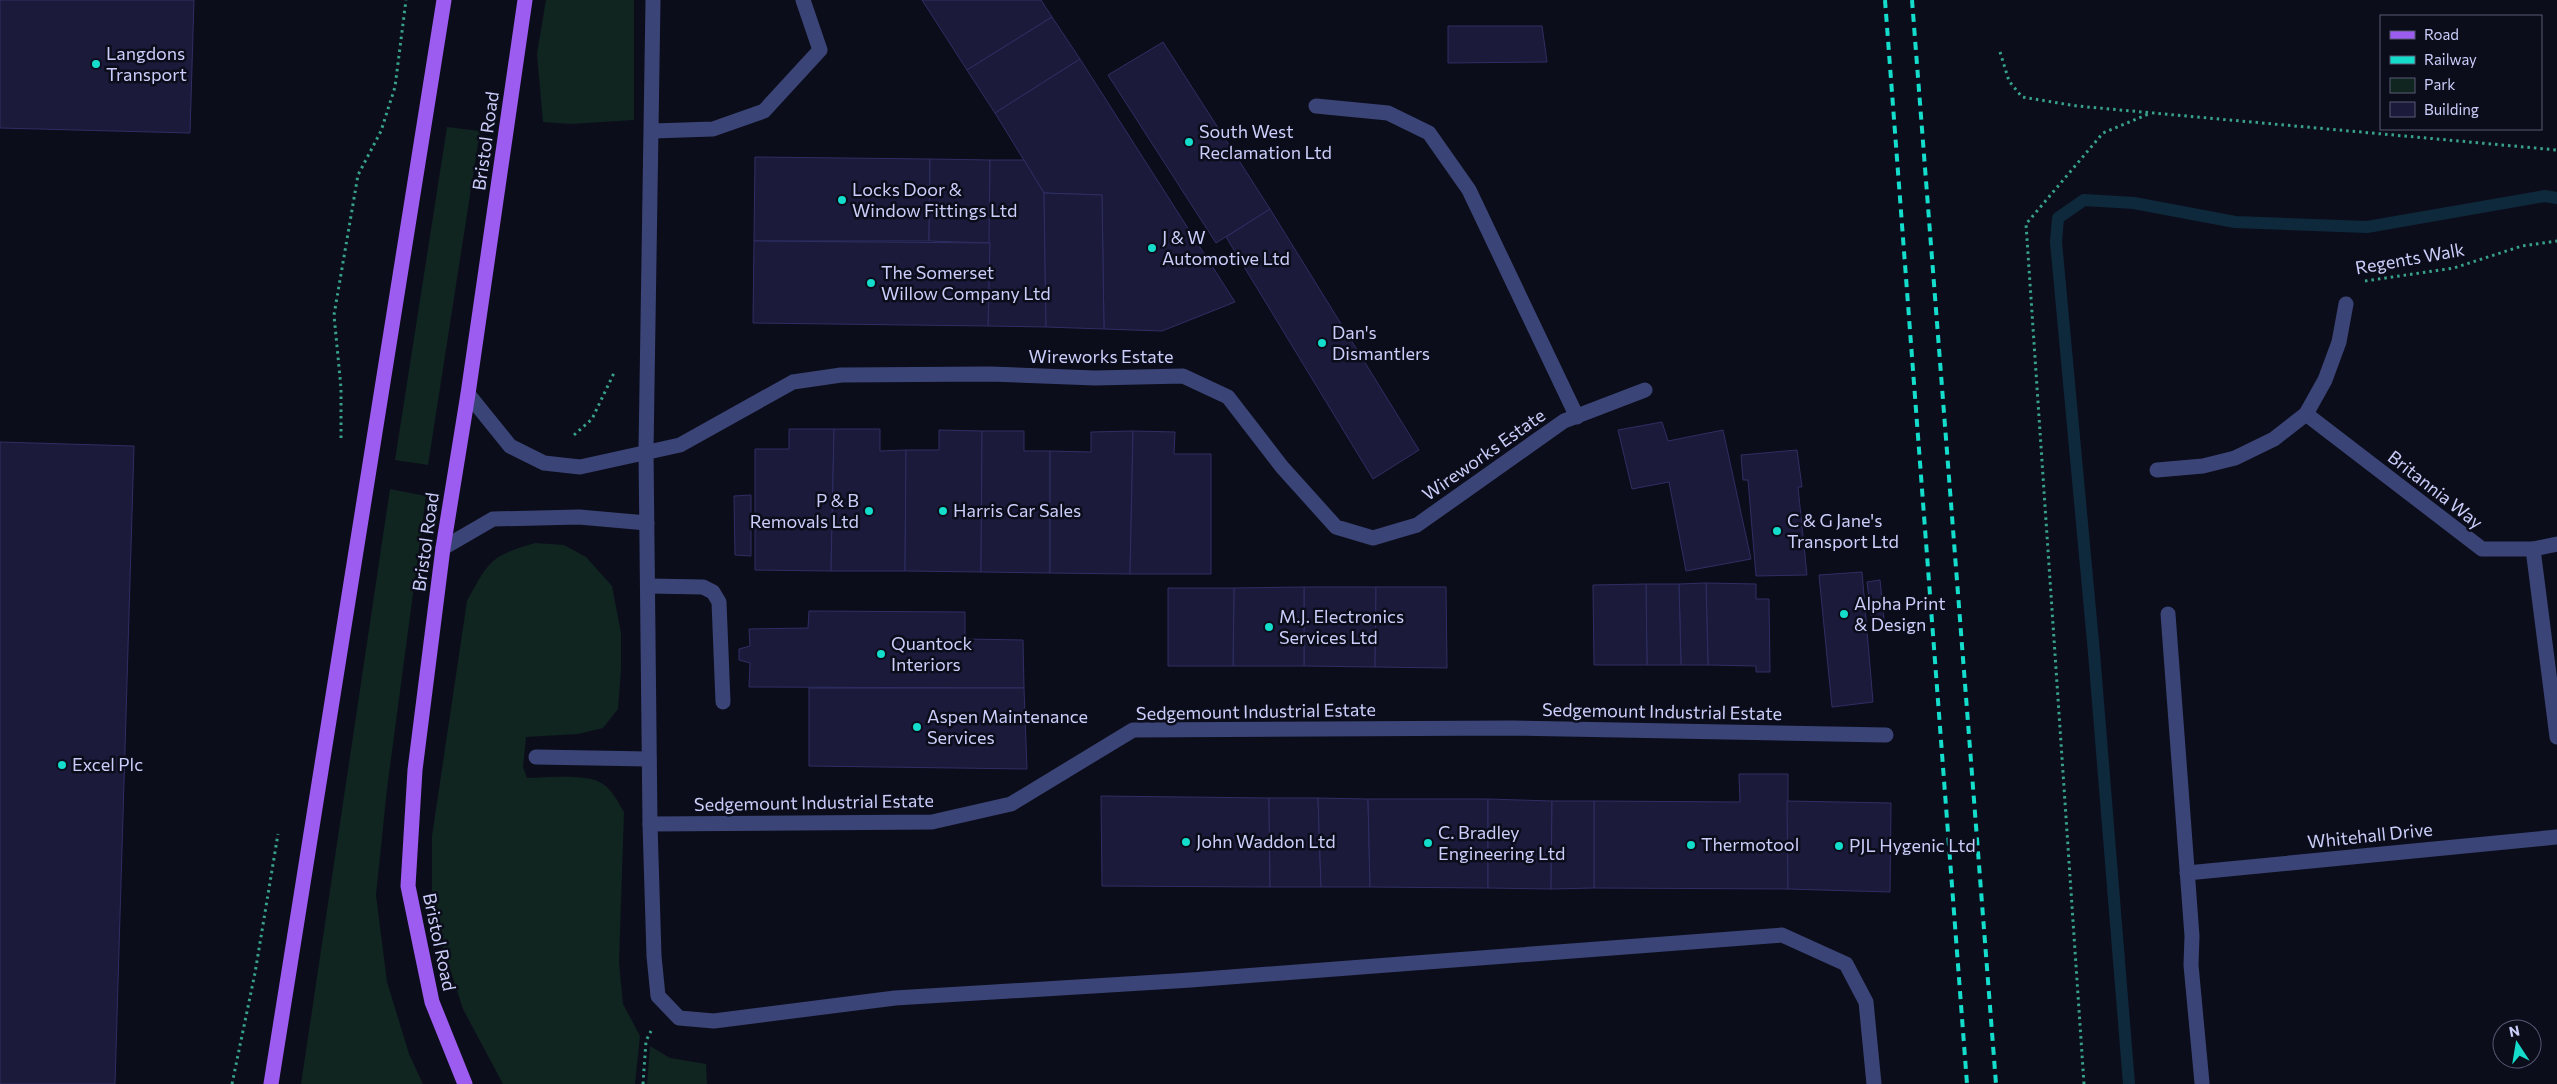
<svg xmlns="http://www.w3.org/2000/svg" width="2557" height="1084" viewBox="0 0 2557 1084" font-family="Commissioner,sans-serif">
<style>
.green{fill:#102420}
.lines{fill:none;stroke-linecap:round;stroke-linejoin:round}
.stream{stroke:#0f293c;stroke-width:12}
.building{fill:#1b1a3a;stroke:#2f2e64}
.path{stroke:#37a288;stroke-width:3;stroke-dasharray:2.5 4;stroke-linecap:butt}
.minor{stroke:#3b4476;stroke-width:15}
.major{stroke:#9d5cf0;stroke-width:15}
.rail{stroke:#14ddcc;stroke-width:4;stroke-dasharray:8 6;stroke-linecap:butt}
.poi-dot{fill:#14ddcc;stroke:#0c0d1b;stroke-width:2}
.labels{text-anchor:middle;stroke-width:5;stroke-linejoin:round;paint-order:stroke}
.poi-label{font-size:18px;fill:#cbcefa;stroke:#0c0d1b;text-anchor:start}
.street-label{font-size:18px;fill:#cbcefa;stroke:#0c0d1b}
</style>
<rect width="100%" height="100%" fill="#0c0d1b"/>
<g class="green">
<polygon points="546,0 634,0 634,120 571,124 543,122 537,54"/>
<polygon points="447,127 480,131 428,465 395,460"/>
<polygon points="390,489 426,496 387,789 376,895 387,982 409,1054 423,1084 301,1084"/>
<path d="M535,543l29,2 22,12 26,29 9,47v37l-3,39 -15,19 -25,6 -52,3 -3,30 4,11c20,0 60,-5 76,6 10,7 15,18 21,28l-5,151 4,41 17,32 -5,48h-132l-40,-75 -27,-83 -4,-30v-60l35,-235c22,-40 23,-45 68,-58z"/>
<polygon points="650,1046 670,1058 706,1064 707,1084 647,1084"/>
</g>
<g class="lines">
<polyline class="stream" points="2129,1084 2094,653 2056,242 2058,218 2084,200 2134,203 2235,222 2367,227 2545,196 2557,198"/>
</g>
<g class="building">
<polygon points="0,0 194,0 190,133 0,128"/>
<polygon points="922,0 1041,0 1052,17 967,70"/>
<polygon points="1052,17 1080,59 995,113 967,70"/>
<polygon points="1448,26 1542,26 1547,62 1448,63"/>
<polygon points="1163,42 1270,209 1216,243 1108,75"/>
<polygon points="1080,59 1235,302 1162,331 1104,329 1102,195 1044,193 995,113"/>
<polygon points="755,157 930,159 929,241 754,241"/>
<polygon points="930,159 990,160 990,243 929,241"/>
<polygon points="990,160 1024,160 1044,193 1046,327 988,326"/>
<polygon points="1044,193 1102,195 1104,329 1046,327"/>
<polygon points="1270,209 1419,450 1373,479 1226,237"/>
<polygon points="754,241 990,243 988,326 753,323"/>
<polygon points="1662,422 1668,441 1723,430 1751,559 1686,571 1669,482 1632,489 1618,430"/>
<polygon points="789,429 834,429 831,571 755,570 755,449 789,449"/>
<polygon points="834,429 880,429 880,451 906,450 905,571 831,571"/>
<polygon points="939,430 982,431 981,572 905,571 906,450 939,450"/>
<polygon points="982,431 1024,431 1024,451 1050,451 1050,573 981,572"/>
<polygon points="1133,431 1130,574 1050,573 1050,451 1091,452 1091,432"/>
<polygon points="1133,431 1175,432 1174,454 1211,454 1211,574 1130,574"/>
<polygon points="0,442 134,446 115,1084 0,1084"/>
<polygon points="1797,450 1802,487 1798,487 1807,575 1756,576 1748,480 1743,480 1741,455"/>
<polygon points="751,495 751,556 735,555 734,496"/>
<polygon points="1862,572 1873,702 1832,707 1819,575"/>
<polygon points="1880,580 1884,620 1872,622 1867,582"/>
<polygon points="1706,583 1756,584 1756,599 1769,599 1770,672 1756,672 1756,666 1708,665"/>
<polygon points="1706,583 1708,665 1681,665 1679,584"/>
<polygon points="1646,584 1679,584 1681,665 1647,665"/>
<polygon points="1646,584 1647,665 1594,665 1593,585"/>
<polygon points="1304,587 1376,587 1375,667 1304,666"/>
<polygon points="1304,587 1304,666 1233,666 1234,588"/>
<polygon points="1376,587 1446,587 1447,668 1375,667"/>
<polygon points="1168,588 1234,588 1233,666 1168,666"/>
<polygon points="809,611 965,612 965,639 1023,640 1024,688 749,687 750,663 739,660 739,649 750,646 749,629 808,628"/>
<polygon points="809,688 1024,688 1027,769 809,766"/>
<polygon points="1739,774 1788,774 1788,889 1594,888 1594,801 1740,802"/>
<polygon points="1101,796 1269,798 1270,887 1102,886"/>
<polygon points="1269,798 1318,798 1321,887 1270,887"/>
<polygon points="1318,798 1368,799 1370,887 1321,887"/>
<polygon points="1368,799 1488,799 1488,888 1370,887"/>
<polygon points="1488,799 1552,801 1551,889 1488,888"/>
<polygon points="1552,801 1594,801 1594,888 1551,889"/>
<polygon points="1787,801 1891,803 1890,892 1788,889"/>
</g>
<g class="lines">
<g class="path">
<polyline points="2000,52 2009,81 2022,97 2077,106 2557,150"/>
<polyline points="2365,281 2454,268 2522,246 2557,241"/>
<polyline points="574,435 592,419 614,373"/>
<polyline points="341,438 341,388 334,315 358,175 381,131 395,87 406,0"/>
<polyline points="232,1084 255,973 278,834"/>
<polyline points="643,1084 646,1041 651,1031"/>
<polyline points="2084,1084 2026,224 2103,133 2151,113"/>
</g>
<g class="minor">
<polyline points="653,0 646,451 650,824 654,956 658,996 679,1018 714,1021 895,998 1191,980 1782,935 1846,964 1866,1002 1874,1084"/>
<polyline points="1316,106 1388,113 1429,133 1469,190 1577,417"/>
<polyline points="653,131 713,129 764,111 820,50 803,0"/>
<polyline points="468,394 510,446 544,463 580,467 680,445 793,382 841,375 990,374 1095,378 1183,376 1228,397 1282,467 1336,527 1373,538 1417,525 1564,421 1645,390"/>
<polyline points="2306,414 2482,549 2533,549 2557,544"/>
<polyline points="2157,470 2203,466 2235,458 2274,439 2306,414 2325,380 2339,342 2346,304"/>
<polyline points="443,548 493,519 579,517 647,523"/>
<polyline points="2533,549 2557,737"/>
<polyline points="648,586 703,587 713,592 719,602 723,702"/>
<polyline points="2168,614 2192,936 2191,965 2202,1083"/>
<polyline points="536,757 649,759"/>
<polyline points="650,824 932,822 1011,804 1133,730 1512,728 1886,735"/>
<polyline points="2187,873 2557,837"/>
</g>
<g class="major">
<polyline points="271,1084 444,0"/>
<polyline points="465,1084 432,1002 408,886 415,770 443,548 468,394 525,0"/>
</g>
<g class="rail">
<polyline points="1885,0 1967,1084"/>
<polyline points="1912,0 1996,1084"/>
</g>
</g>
<g class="poi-dot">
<circle cx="96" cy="64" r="5"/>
<circle cx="1189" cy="142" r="5"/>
<circle cx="842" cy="200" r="5"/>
<circle cx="1152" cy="248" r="5"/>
<circle cx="871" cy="283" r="5"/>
<circle cx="1322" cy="343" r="5"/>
<circle cx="869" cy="511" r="5"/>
<circle cx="943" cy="511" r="5"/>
<circle cx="1777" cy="531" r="5"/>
<circle cx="1844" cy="614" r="5"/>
<circle cx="1269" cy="627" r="5"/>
<circle cx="881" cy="654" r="5"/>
<circle cx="917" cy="727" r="5"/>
<circle cx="62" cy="765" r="5"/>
<circle cx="1186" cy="842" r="5"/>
<circle cx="1428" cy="843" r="5"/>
<circle cx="1691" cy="845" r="5"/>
<circle cx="1839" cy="846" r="5"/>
</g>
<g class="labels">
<g class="poi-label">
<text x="106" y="60">Langdons<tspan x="106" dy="21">Transport</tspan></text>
<text x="1199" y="138">South West<tspan x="1199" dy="21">Reclamation Ltd</tspan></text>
<text x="852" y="196">Locks Door &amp;<tspan x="852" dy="21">Window Fittings Ltd</tspan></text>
<text x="1162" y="244">J &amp; W<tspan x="1162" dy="21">Automotive Ltd</tspan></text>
<text x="881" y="279">The Somerset<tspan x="881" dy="21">Willow Company Ltd</tspan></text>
<text x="1332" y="339">Dan's<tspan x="1332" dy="21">Dismantlers</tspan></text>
<text x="859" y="507" text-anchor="end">P &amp; B<tspan x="859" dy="21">Removals Ltd</tspan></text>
<text x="953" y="517">Harris Car Sales</text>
<text x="1787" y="527">C &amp; G Jane's<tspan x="1787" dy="21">Transport Ltd</tspan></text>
<text x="1854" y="610">Alpha Print<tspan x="1854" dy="21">&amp; Design</tspan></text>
<text x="1279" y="623">M.J. Electronics<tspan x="1279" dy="21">Services Ltd</tspan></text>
<text x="891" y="650">Quantock<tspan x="891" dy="21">Interiors</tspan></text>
<text x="927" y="723">Aspen Maintenance<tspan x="927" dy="21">Services</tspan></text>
<text x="72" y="771">Excel Plc</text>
<text x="1438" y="839">C. Bradley<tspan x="1438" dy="21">Engineering Ltd</tspan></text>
<text x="1196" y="848">John Waddon Ltd</text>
<text x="1701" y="851">Thermotool</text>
<text x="1849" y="852">PJL Hygenic Ltd</text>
</g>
<g class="street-label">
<text transform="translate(486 141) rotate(-82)" y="6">Bristol Road</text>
<text transform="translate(2410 259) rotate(-10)" y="6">Regents Walk</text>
<text x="1101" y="363">Wireworks Estate</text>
<text transform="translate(1484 455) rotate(-35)" y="6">Wireworks Estate</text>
<text transform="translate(2435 490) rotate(38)" y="6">Britannia Way</text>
<text transform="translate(426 542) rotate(-82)" y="6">Bristol Road</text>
<text transform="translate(1256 712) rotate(-1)" y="6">Sedgemount Industrial Estate</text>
<text transform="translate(1662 712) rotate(1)" y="6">Sedgemount Industrial Estate</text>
<text transform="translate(814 803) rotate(-1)" y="6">Sedgemount Industrial Estate</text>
<text transform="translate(2370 836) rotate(-6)" y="6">Whitehall Drive</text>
<text transform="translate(439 942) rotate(78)" y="6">Bristol Road</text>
</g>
</g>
<rect x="2380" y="15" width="162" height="115" fill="#0c0d1b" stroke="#585a74"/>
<rect x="2390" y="31" width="25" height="8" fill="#9d5cf0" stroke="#585a74"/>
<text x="2424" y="40" font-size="15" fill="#cbcefa">Road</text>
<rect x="2390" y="56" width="25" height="8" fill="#14ddcc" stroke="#585a74"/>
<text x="2424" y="65" font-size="15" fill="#cbcefa">Railway</text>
<rect x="2390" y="78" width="25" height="15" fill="#102420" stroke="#585a74"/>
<text x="2424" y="90" font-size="15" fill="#cbcefa">Park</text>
<rect x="2390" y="102" width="25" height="15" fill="#1b1a3a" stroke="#585a74"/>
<text x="2424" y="115" font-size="15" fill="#cbcefa">Building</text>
<g transform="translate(2517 1044) rotate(348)"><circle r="24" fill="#0c0d1b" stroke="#585a74"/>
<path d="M0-4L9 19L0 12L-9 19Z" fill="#14ddcc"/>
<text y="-8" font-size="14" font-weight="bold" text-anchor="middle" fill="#cbcefa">N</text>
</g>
</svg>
